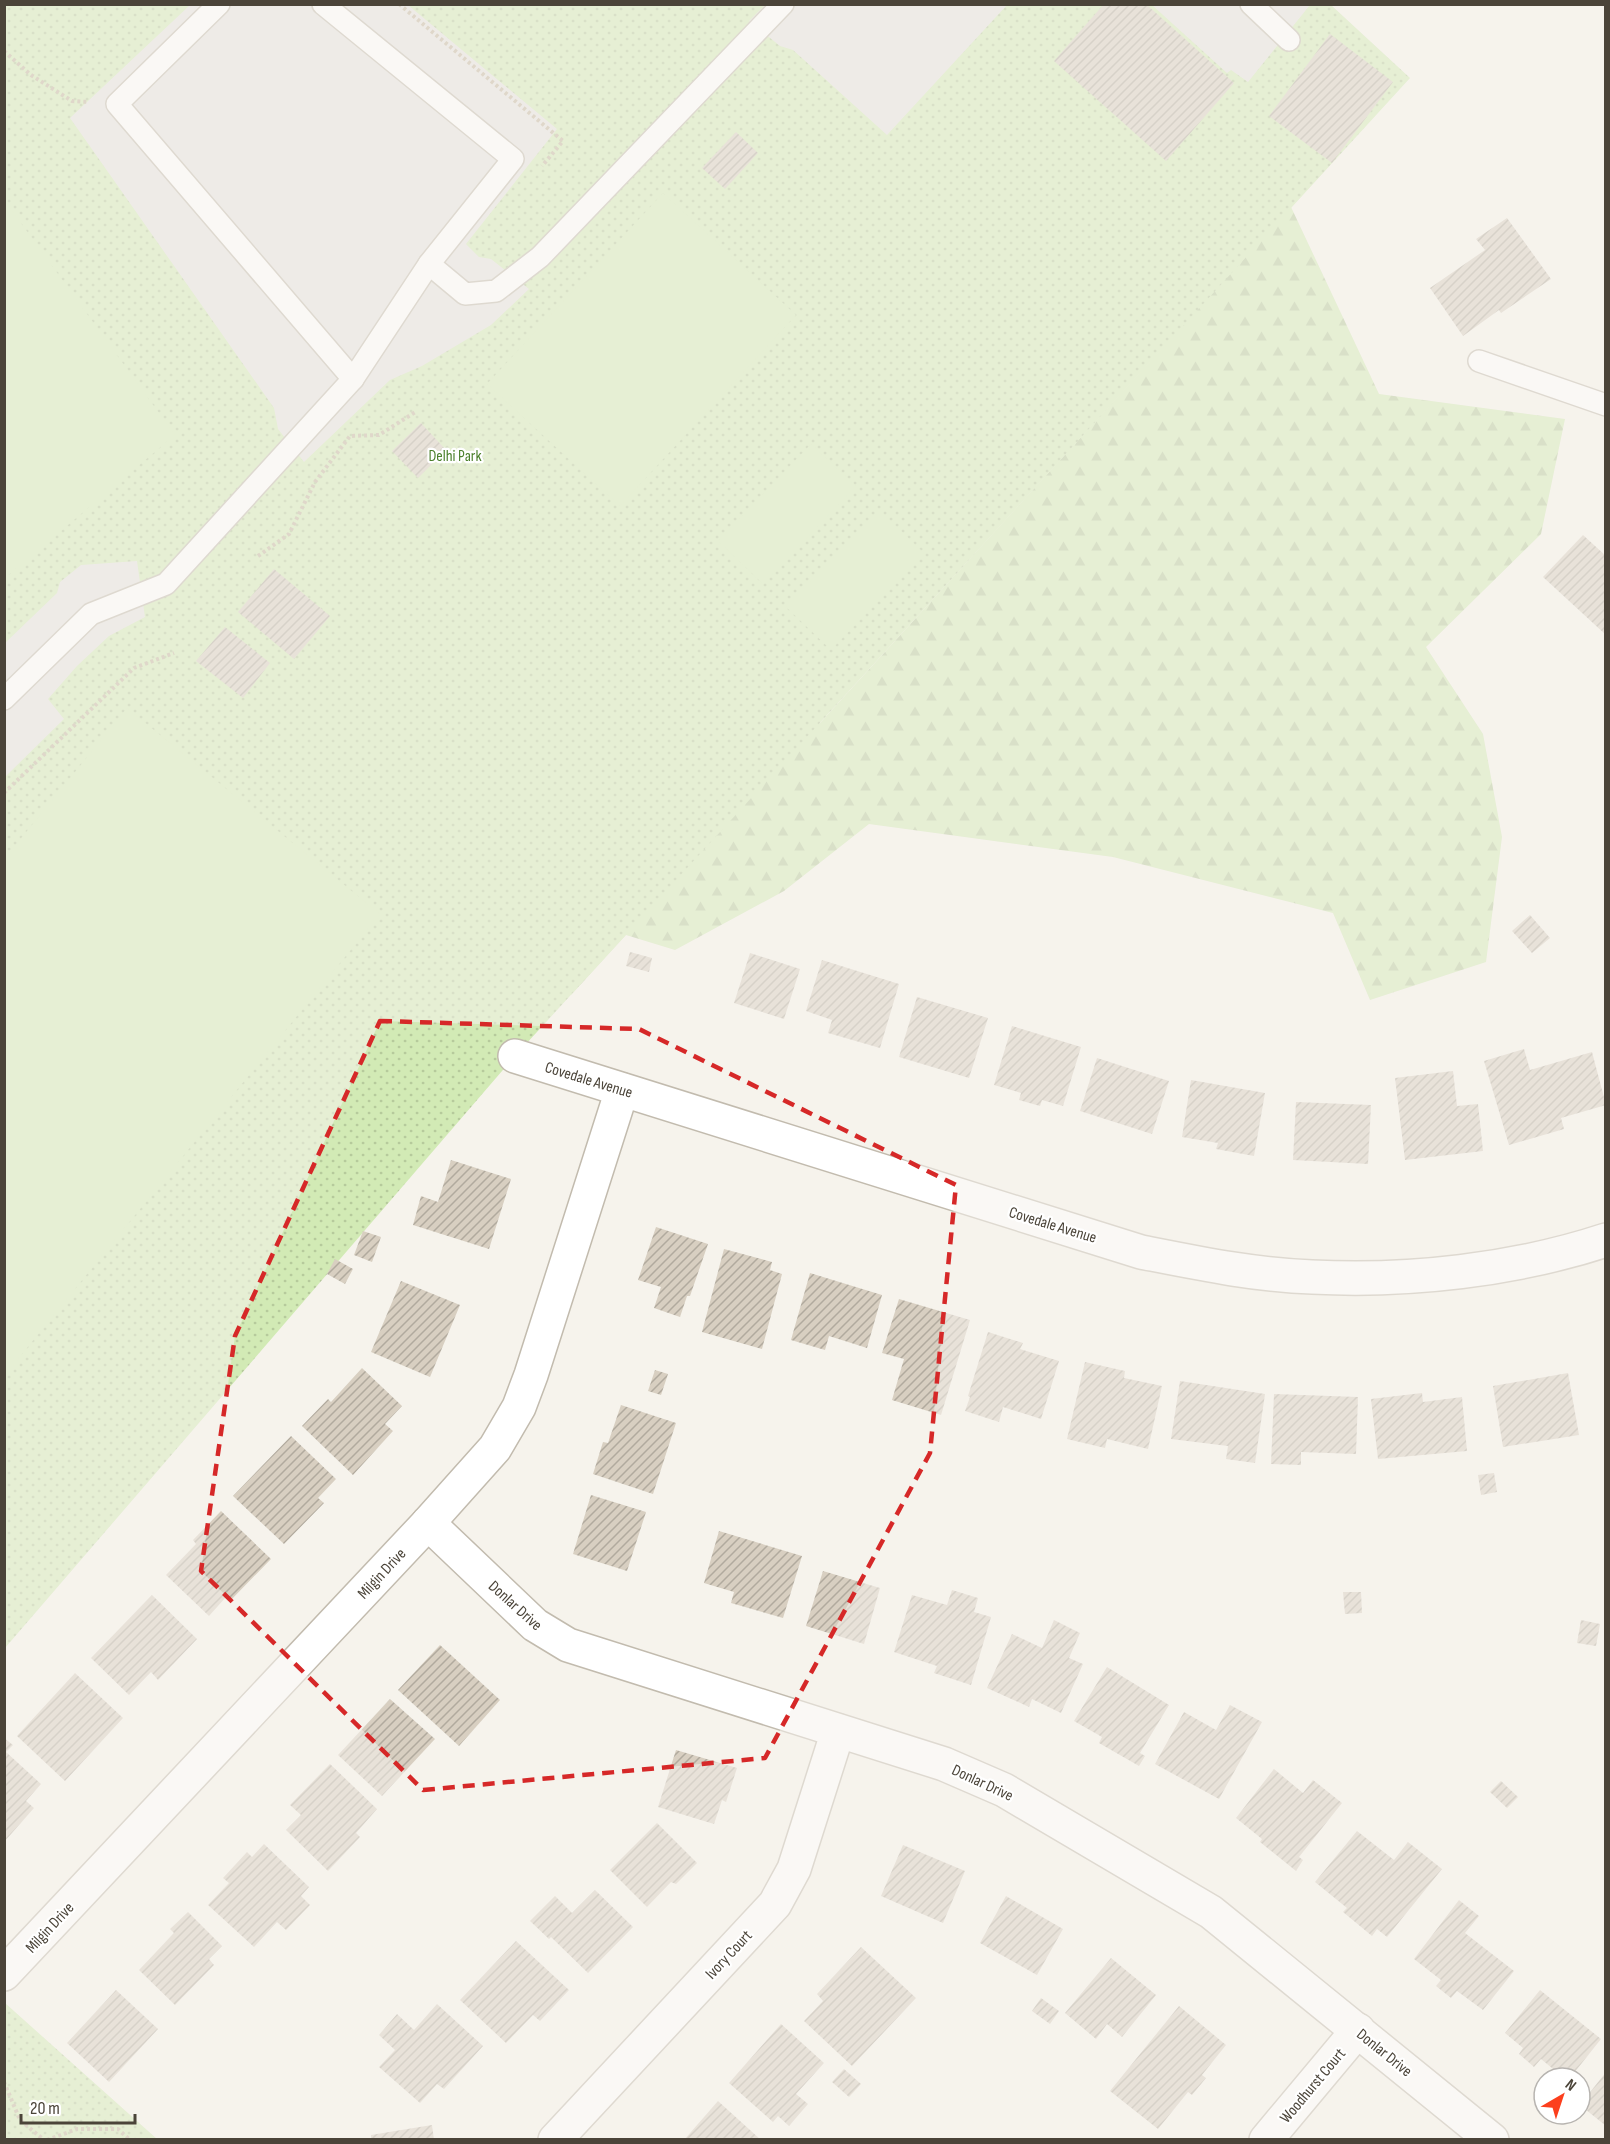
<svg xmlns="http://www.w3.org/2000/svg" width="1610" height="2144" viewBox="0 0 1610 2144" font-family="'Sofia Sans Condensed',sans-serif">
<style>
.forest{fill:url(#forest-firs)}
.park{fill:url(#park-dots)}
.pitch{fill:#d2eab5}
.parking{fill:#e5e3e0}
.building{fill:url(#building-hatch)}
.lines{fill:none;stroke-linecap:round;stroke-linejoin:round}
.lane-casing{stroke:#c2bbae;stroke-width:24}
.street-casing{stroke:#c2bbae;stroke-width:36}
.path{stroke:#c4b79f;stroke-width:4;stroke-dasharray:3 3;stroke-linecap:butt}
.lane{stroke:#fff;stroke-width:21}
.street{stroke:#fff;stroke-width:33}
.marked{fill:none;stroke:#d62828;stroke-width:4.5;stroke-dasharray:12 8;stroke-linejoin:round}
.labels{text-anchor:middle;stroke-width:4.5;stroke-linejoin:round;paint-order:stroke}
.park-label{font-size:16px;fill:#4a7f2a;stroke:#fff}
.street-label{font-size:16px;fill:#4b4439;stroke:#fff}
</style>
<defs>
<pattern id="forest-firs" width="22" height="20" patternUnits="userSpaceOnUse" patternTransform="scale(1.5)"><rect width="22" height="20" fill="#d2eab5"/><path d="M5 1l3.5 6h-7zM16 11l3.5 6h-7z" fill="#b6ca9c"/></pattern>
<pattern id="park-dots" width="8" height="8" patternUnits="userSpaceOnUse" patternTransform="scale(1.5)"><rect width="8" height="8" fill="#d2eab5"/><path d="M2 2h.1M6 6h.1" fill="none" stroke="#b6ca9c" stroke-width="1.8" stroke-linecap="round"/></pattern>
<pattern id="building-hatch" width="6" height="6" patternUnits="userSpaceOnUse" patternTransform="scale(1.5)"><rect width="6" height="6" fill="#d8cfc1"/><path d="M-1 1l2-2M0 6l6-6M5 7l2-2" fill="none" stroke="#b1aa9e"/></pattern>
</defs>
<rect width="100%" height="100%" fill="#f6f3ec"/>
<polygon class="forest" points="1291,207 1379,394 1565,419 1541,534 1426,647 1483,734 1502,837 1486,962 1370,1000 1333,913 1113,857 869,824 784,891 675,950 626,935 571,995 594,770 820,723"/>
<g class="park">
<polygon points="5,5 1331,5 1410,78 515,1056 5,1648"/>
<polygon points="4,2003 5,2003 157,2139 5,2139"/>
</g>
<g class="pitch">
<polygon points="663,193 796,315 620,506 487,384"/>
<polygon points="5,201 175,435 5,578 4,578"/>
<polygon points="811,444 856,486 763,584 718,541"/>
<polygon points="879,510 924,553 831,650 786,607"/>
<polygon points="127,708 380,914 5,1375 5,858"/>
</g>
<g class="parking">
<polygon points="190,5 408,5 557,129 466,244 479,257 491,259 529,289 491,325 422,366 390,380 304,462 278,429 274,408 70,118"/>
<polygon points="765,5 1007,5 887,135 793,50 780,46 749,21"/>
<polygon points="1152,5 1310,5 1248,82 1231,70 1227,73"/>
<polygon points="137,561 145,617 109,636 77,666 48,699 64,719 5,777 5,643 57,593 60,582 81,565"/>
</g>
<g class="building">
<polygon points="1104,4 1146,4 1234,83 1166,161 1054,61"/>
<polygon points="1330,34 1393,82 1332,163 1269,116"/>
<polygon points="736,132 758,153 725,189 702,168"/>
<polygon points="1507,218 1551,279 1501,313 1499,310 1463,336 1430,288 1485,250 1476,239"/>
<polygon points="421,423 446,450 418,478 392,451"/>
<polygon points="1583,535 1606,556 1606,635 1543,577"/>
<polygon points="274,569 330,616 294,659 238,612"/>
<polygon points="225,627 270,663 243,698 196,661"/>
<polygon points="1530,915 1550,938 1532,953 1512,931"/>
<polygon points="630,952 652,958 649,972 626,966"/>
<polygon points="750,953 800,969 784,1019 734,1003"/>
<polygon points="822,960 899,984 880,1048 828,1033 832,1020 806,1011"/>
<polygon points="917,997 988,1018 969,1078 899,1057"/>
<polygon points="1012,1026 1081,1047 1063,1106 1042,1100 1040,1106 1019,1100 1021,1093 994,1085"/>
<polygon points="1524,1049 1530,1070 1592,1052 1606,1105 1561,1118 1564,1129 1509,1145 1484,1061"/>
<polygon points="1097,1058 1169,1081 1152,1134 1080,1111"/>
<polygon points="1453,1071 1457,1106 1478,1104 1483,1151 1405,1160 1395,1078"/>
<polygon points="1191,1080 1265,1093 1254,1156 1216,1149 1218,1143 1182,1137"/>
<polygon points="1296,1102 1371,1105 1368,1164 1293,1160"/>
<polygon points="451,1160 511,1179 489,1249 413,1225 421,1196 438,1202"/>
<polygon points="656,1227 708,1244 690,1296 687,1296 680,1317 654,1308 661,1287 638,1280"/>
<polygon points="363,1231 381,1237 372,1262 354,1255"/>
<polygon points="724,1249 772,1262 770,1270 782,1274 762,1349 702,1332"/>
<polygon points="335,1259 353,1269 345,1284 327,1274"/>
<polygon points="810,1273 882,1295 867,1348 829,1336 825,1350 791,1340"/>
<polygon points="401,1281 460,1305 430,1377 371,1352"/>
<polygon points="899,1299 970,1320 941,1415 892,1400 904,1359 882,1353"/>
<polygon points="988,1332 1023,1343 1020,1349 1059,1361 1041,1419 1003,1407 999,1422 965,1411 970,1397 968,1396"/>
<polygon points="1085,1362 1125,1371 1124,1378 1162,1386 1148,1449 1107,1439 1105,1448 1067,1439"/>
<polygon points="362,1368 402,1406 385,1424 393,1431 353,1475 302,1426 328,1399 331,1402"/>
<polygon points="655,1370 668,1374 661,1395 648,1391"/>
<polygon points="1568,1373 1579,1435 1503,1447 1493,1386"/>
<polygon points="1180,1381 1265,1394 1255,1463 1226,1459 1228,1446 1171,1439"/>
<polygon points="1422,1393 1423,1402 1462,1397 1467,1451 1378,1459 1371,1399"/>
<polygon points="1274,1394 1358,1397 1356,1454 1301,1452 1301,1465 1271,1464"/>
<polygon points="621,1405 676,1423 653,1494 593,1474 603,1442 608,1443"/>
<polygon points="291,1436 336,1479 318,1498 324,1503 284,1544 233,1496"/>
<polygon points="1494,1473 1497,1492 1481,1495 1478,1475"/>
<polygon points="591,1495 646,1512 627,1571 573,1554"/>
<polygon points="221,1511 271,1559 230,1601 226,1597 209,1616 166,1575 196,1544 193,1540"/>
<polygon points="719,1531 802,1556 783,1618 731,1603 734,1592 704,1583"/>
<polygon points="823,1571 880,1588 864,1644 806,1626"/>
<polygon points="952,1590 978,1598 974,1612 991,1617 971,1685 934,1673 937,1666 894,1652 912,1595 947,1605"/>
<polygon points="1343,1592 1361,1592 1362,1613 1345,1614"/>
<polygon points="152,1595 197,1639 158,1680 151,1672 129,1695 91,1658"/>
<polygon points="1054,1620 1080,1633 1069,1658 1083,1664 1061,1713 1032,1699 1029,1707 987,1688 1012,1634 1042,1648"/>
<polygon points="1581,1620 1600,1624 1596,1646 1577,1643"/>
<polygon points="440,1645 500,1700 459,1746 398,1690"/>
<polygon points="1107,1667 1169,1705 1140,1753 1145,1756 1139,1766 1099,1743 1102,1737 1074,1721"/>
<polygon points="75,1673 123,1718 65,1781 17,1736"/>
<polygon points="390,1699 435,1739 382,1796 338,1755"/>
<polygon points="1230,1705 1262,1722 1219,1799 1155,1764 1184,1712 1216,1730"/>
<polygon points="4,1738 13,1745 6,1752 41,1784 26,1801 34,1808 4,1842"/>
<polygon points="676,1750 737,1768 726,1802 722,1800 714,1824 658,1807"/>
<polygon points="330,1764 377,1809 356,1833 360,1837 328,1871 286,1830 301,1815 290,1805"/>
<polygon points="1274,1769 1303,1793 1313,1780 1342,1803 1299,1857 1303,1860 1296,1871 1260,1842 1262,1839 1236,1818"/>
<polygon points="1501,1781 1518,1797 1507,1808 1490,1792"/>
<polygon points="657,1823 697,1863 676,1884 671,1882 647,1907 610,1870"/>
<polygon points="1357,1831 1394,1860 1408,1842 1442,1869 1387,1937 1377,1929 1372,1936 1343,1912 1347,1908 1315,1882"/>
<polygon points="264,1844 309,1887 301,1896 310,1905 286,1930 277,1922 254,1947 208,1905 229,1883 223,1878 247,1852 252,1857"/>
<polygon points="903,1845 965,1871 943,1923 881,1896"/>
<polygon points="595,1890 633,1927 588,1973 551,1937 549,1939 530,1921 555,1896 572,1913"/>
<polygon points="1006,1896 1063,1929 1037,1975 980,1943"/>
<polygon points="1459,1900 1479,1916 1465,1933 1514,1971 1483,2010 1457,1991 1451,1998 1436,1986 1441,1980 1414,1959"/>
<polygon points="188,1912 222,1946 209,1959 214,1965 175,2005 139,1970 174,1933 170,1929"/>
<polygon points="516,1941 569,1990 540,2021 533,2015 506,2043 460,2000"/>
<polygon points="861,1947 916,1998 852,2066 804,2021 823,2001 817,1994"/>
<polygon points="1111,1958 1156,1995 1122,2037 1107,2024 1096,2039 1065,2013"/>
<polygon points="116,1990 158,2029 109,2082 67,2043"/>
<polygon points="1540,1990 1601,2039 1570,2078 1564,2078 1541,2059 1534,2067 1519,2054 1523,2048 1505,2033"/>
<polygon points="1041,1998 1059,2011 1050,2024 1032,2011"/>
<polygon points="437,2004 483,2046 444,2089 437,2084 420,2103 379,2067 395,2050 379,2035 397,2014 414,2030"/>
<polygon points="1179,2006 1226,2045 1202,2075 1206,2078 1192,2095 1188,2092 1158,2129 1110,2091"/>
<polygon points="781,2024 824,2063 796,2094 808,2104 789,2126 778,2116 773,2122 729,2083"/>
<polygon points="844,2069 861,2084 849,2097 832,2082"/>
<polygon points="1606,2072 1606,2126 1580,2105"/>
<polygon points="718,2101 761,2140 684,2140"/>
<polygon points="432,2125 434,2140 371,2140 371,2135"/>
</g>
<g class="lines">
<g class="lane-casing">
<g id="lane">
<polyline points="219,4 117,104 353,379"/>
<polyline points="1251,4 1289,40"/>
<polyline points="429,264 465,294 496,291 540,257 783,4"/>
<polyline points="1479,361 1606,405"/>
<polyline points="4,699 91,614 166,584 353,379 429,264 513,159 323,4"/>
</g>
</g>
<g class="street-casing">
<g id="street">
<path d="M515,1056l626,196c56,11 113,23 171,25 96,5 203,-7 294,-37"/>
<polyline points="428,1523 535,1625 568,1645 944,1764 1004,1790 1211,1912 1492,2140"/>
<polyline points="4,1974 428,1523 495,1448 519,1407 531,1375 622,1090"/>
<polyline points="555,2140 775,1904 794,1869 838,1731"/>
<polyline points="1266,2140 1358,2030"/>
</g>
</g>
<g class="path">
<polyline points="399,4 563,141 542,166"/>
<polyline points="4,51 31,75 72,101 89,102"/>
<polyline points="258,556 289,534 315,482 350,436 379,435 417,411"/>
<polyline points="4,793 134,668 174,653"/>
<polyline points="4,2082 20,2120 44,2140"/>
<polyline points="47,2140 77,2129 118,2129 130,2140"/>
</g>
<use href="#lane" class="lane"/>
<use href="#street" class="street"/>
</g>
<path d="M0 0H1610V2144H0ZM380,1021l259,8 317,156 -26,268 -165,305 -342,32 -222,-219 34,-235z" fill="#f6f3ec" fill-opacity=".55" fill-rule="evenodd"/>
<path class="marked" d="M380,1021l259,8 317,156 -26,268 -165,305 -342,32 -222,-219 34,-235z"/>
<g class="labels">
<g class="park-label">
<text x="455" y="461">Delhi Park</text>
</g>
<g class="street-label">
<text transform="translate(589 1079) rotate(17)" y="6">Covedale Avenue</text>
<text transform="translate(1053 1224) rotate(17)" y="6">Covedale Avenue</text>
<text transform="translate(381 1573) rotate(-47)" y="6">Milgin Drive</text>
<text transform="translate(516 1605) rotate(42)" y="6">Donlar Drive</text>
<text transform="translate(983 1782) rotate(25)" y="6">Donlar Drive</text>
<text transform="translate(49 1927) rotate(-47)" y="6">Milgin Drive</text>
<text transform="translate(728 1954) rotate(-47)" y="6">Ivory Court</text>
<text transform="translate(1385 2052) rotate(39)" y="6">Donlar Drive</text>
<text transform="translate(1312 2085) rotate(-50)" y="6">Woodhurst Court</text>
</g>
</g>
<rect width="1610" height="2144" fill="none" stroke="#4b4439" stroke-width="12"/>
<g transform="translate(1562 2096) rotate(39)"><circle r="28" fill="#ffffff" stroke="#b7b4b0" stroke-width="1.5"/>
<path d="M0-4.5L10 22L0 15L-10 22Z" fill="#fc3f1d"/>
<text y="-9" font-size="16" font-weight="bold" text-anchor="middle" fill="#4b4439">N</text>
</g>
<path d="M21 2114v9h114v-9" fill="none" stroke="#4b4439" stroke-width="3"/>
<text x="30" y="2114" font-size="18" fill="#4b4439" stroke="#ffffff" stroke-width="4.5" paint-order="stroke">20 m</text>
</svg>
